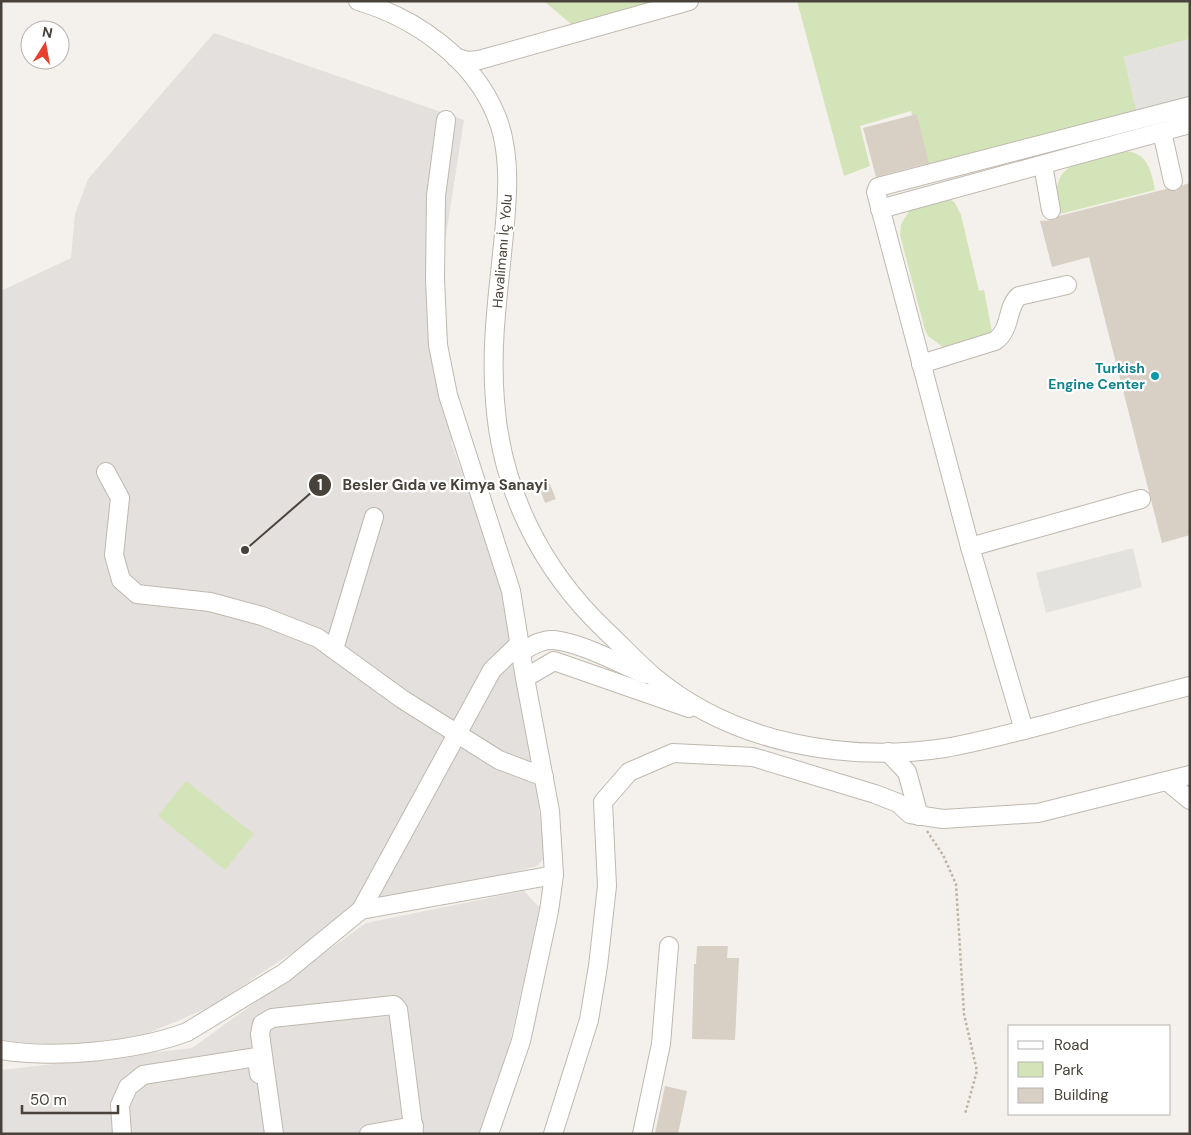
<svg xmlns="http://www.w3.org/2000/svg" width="1191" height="1135" viewBox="0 0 1191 1135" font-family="'DM Sans',sans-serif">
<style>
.industrial{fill:#e4e0dd}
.green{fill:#d3e5b8}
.parking{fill:#e4e2df}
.building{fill:#d8cfc5}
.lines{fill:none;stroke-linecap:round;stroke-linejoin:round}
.minor-casing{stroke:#bfb8af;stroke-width:20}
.path{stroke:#c0b3a1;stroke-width:2.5;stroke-dasharray:2.5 2.5;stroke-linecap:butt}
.minor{stroke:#fff;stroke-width:18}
.culture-dot{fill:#0f9aa8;stroke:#fff;stroke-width:2}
.labels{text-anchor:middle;stroke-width:4.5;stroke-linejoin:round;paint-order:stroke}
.street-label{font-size:14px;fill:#48423a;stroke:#fff}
.culture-label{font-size:14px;font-weight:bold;fill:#0d838f;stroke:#fff;text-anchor:end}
.leader{fill:none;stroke:#48423a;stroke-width:2}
.callout-dot{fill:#48423a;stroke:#fff;stroke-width:2}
.mark-label{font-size:15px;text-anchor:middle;font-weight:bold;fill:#fff}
.callout-label{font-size:15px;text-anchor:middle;font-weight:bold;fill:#48423a;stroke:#fff;stroke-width:4.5;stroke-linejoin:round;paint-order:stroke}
</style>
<rect width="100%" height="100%" fill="#f4f1ec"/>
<g class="industrial">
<polygon points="214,33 464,120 443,254 442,318 460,414 451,442 498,574 537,793 545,857 537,866 343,919 212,1006 142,1036 67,1046 31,1046 1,1040 1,291 71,258 75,214 88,179"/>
<polygon points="524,891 540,908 509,1046 480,1134 1,1134 1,1070 192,1048 366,923"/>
</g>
<g class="green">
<polygon points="544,1 657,1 571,24"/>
<polygon points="797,1 1190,1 1190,39 1124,57 1137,113 927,171 911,111 860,126 870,166 844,176"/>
<path d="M1122,151c25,0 29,18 33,39l-95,24c-1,-10 -5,-21 -2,-31 6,-24 44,-26 64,-32z"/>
<polygon points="949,198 955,203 961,215 979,291 984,290 992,332 990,336 943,347 928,336 925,330 900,235 901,224 911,208"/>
<polygon points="186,781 254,834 225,870 158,816"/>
</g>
<g class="parking">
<polygon points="1190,39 1190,98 1137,113 1124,57"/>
<polygon points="1133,548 1142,587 1046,613 1036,573"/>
</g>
<g class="building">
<polygon points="917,114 929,163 876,177 863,128"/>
<polygon points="1190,183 1190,535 1162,543 1089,257 1052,267 1040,221 1053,220 1059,216 1166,189 1176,191 1183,185"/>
<polygon points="548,480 556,499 545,503 538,484"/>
<polygon points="697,946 728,946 727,958 739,958 735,1040 692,1039 694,964 696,964"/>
<polygon points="665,1086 687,1091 678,1134 655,1134"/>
</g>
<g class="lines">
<g class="minor-casing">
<g id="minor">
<path d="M358,1c58,17 115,58 138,114 19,45 9,104 5,149 -5,46 -10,91 -6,137 6,88 46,168 110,229 16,15 32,32 49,47 79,66 191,86 291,71 35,-6 71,-16 106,-25 46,-13 92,-25 139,-37"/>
<polyline points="455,57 467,61 479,60 689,1"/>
<polyline points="1162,132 1173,181"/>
<polyline points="1043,165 1051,210"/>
<polyline points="880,209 1190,124"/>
<path d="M921,364l74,-23c17,-12 11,-34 24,-45l48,-11"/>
<polyline points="106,472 120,498 114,555 121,580 137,594 210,602 262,616 318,638 402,699 499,760 544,777"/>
<polyline points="970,547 1141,499"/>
<polyline points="334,649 374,517"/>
<path d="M521,652c10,-6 21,-13 33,-12 28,3 64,23 91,34"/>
<polyline points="525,678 554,661 689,708"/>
<polyline points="1024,730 970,547 876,192 878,187 1190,106"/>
<polyline points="888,752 907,772 919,816"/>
<polyline points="1167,781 1190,800"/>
<polyline points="361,910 492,670 520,643"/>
<path d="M1,1050c54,9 135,1 186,-18l97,-59 77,-63 193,-35 -4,-64 -25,-133 -14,-87 -63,-196 -10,-50 -3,-66 1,-83 10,-76"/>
<polyline points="122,1134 120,1105 128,1087 143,1075 257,1057 259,1074"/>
<polyline points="274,1134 260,1034 262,1024 272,1018 394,1005 398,1009 414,1134"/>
<polyline points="369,1134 414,1126"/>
<polyline points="489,1134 521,1041 549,911 554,875"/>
<polyline points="553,1134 589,1020 598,966 607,886 603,802 629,772 673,753 753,757 875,794 898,803 910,814 943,819 1038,813 1190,775"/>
<polyline points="642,1134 661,1044 669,946"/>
</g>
</g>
<polyline class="path" points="927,831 943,855 956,884 964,1014 977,1071 965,1114"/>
<use href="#minor" class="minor"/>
</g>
<circle class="culture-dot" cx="1155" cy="376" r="5"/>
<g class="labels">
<g class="street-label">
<text transform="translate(502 251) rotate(-85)" y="5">Havalimanı İç Yolu</text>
</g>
<g class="culture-label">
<text x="1145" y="373">Turkish<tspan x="1145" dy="16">Engine Center</tspan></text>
</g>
</g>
<path class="leader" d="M245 550L320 485"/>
<g class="callout-dot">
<circle cx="245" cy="550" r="5"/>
<circle cx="320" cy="485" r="12"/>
</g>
<g class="mark-label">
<text x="320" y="490">1</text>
</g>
<g class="callout-label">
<text x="445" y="490">Besler Gıda ve Kimya Sanayi</text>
</g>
<rect width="1191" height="1135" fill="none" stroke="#48423a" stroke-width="5"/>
<rect x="1008" y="1025" width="162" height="90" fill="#ffffff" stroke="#b6b3b0"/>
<rect x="1018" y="1041" width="25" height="8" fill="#ffffff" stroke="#b6b3b0"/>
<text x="1054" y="1050" font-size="15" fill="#48423a">Road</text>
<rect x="1018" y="1062" width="25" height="15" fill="#d3e5b8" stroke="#b6b3b0"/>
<text x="1054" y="1075" font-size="15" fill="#48423a">Park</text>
<rect x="1018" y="1088" width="25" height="15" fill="#d8cfc5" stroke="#b6b3b0"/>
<text x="1054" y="1100" font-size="15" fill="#48423a">Building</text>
<g transform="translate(45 45) rotate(11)"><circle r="24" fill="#ffffff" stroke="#b6b3b0"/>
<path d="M0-4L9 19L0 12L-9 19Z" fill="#e7402f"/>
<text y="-8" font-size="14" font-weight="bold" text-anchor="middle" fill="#48423a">N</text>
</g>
<path d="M22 1105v8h96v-8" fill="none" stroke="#48423a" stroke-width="2.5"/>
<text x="30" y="1105" font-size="15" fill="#48423a" stroke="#ffffff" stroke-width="4" paint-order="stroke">50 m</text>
</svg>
